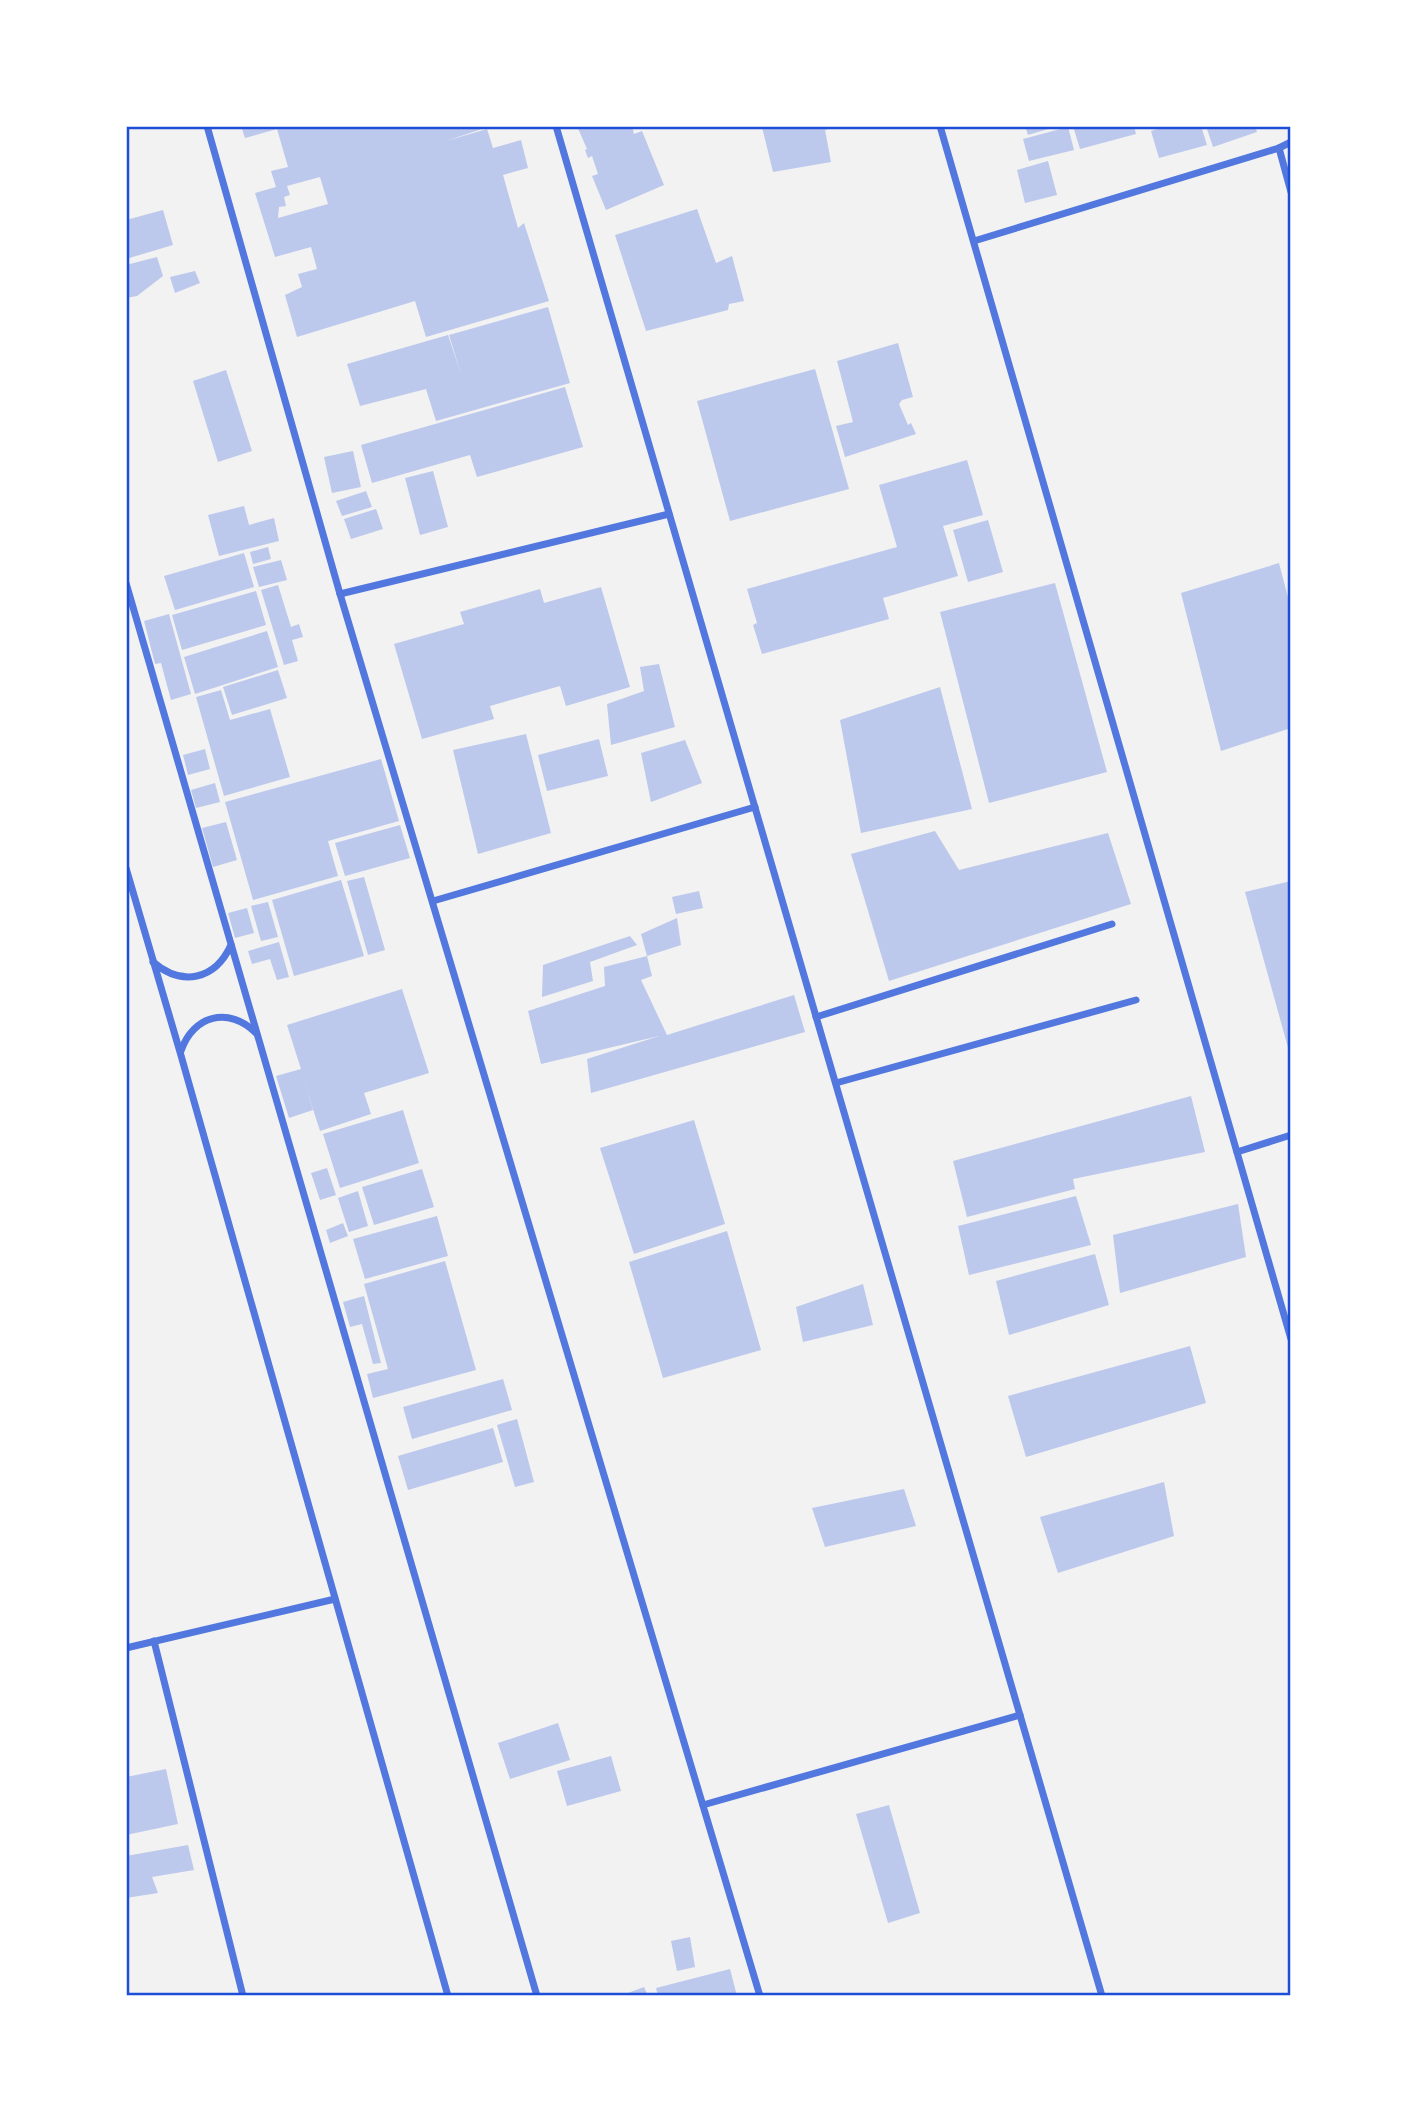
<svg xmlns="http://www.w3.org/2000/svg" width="1417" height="2122" viewBox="0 0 1417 2122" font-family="Ubuntu,sans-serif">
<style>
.building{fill:#bdc9ec;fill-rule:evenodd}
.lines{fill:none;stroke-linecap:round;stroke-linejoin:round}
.minor{stroke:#5277de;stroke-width:7}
.neatline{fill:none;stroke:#1d4ed8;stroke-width:2.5}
</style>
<rect width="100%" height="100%" fill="#f2f2f2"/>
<g class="building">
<path d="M241,126h240l1,3 -36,12 41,-12 6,19 28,-8 7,28 -25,7 15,53 6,-5 25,78 -123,36 -11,-36 -118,36 -12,-42 17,-8 -4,-13 19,-5 -6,-22 -36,10 -20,-64 21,-6 -5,-16 17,-4 -11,-38 -32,9zM320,177l8,27 -50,14 1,-11 7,-1 -2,-9 6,-2 -3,-9z"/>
<polygon points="577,126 632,126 634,134 642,131 664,185 606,210 592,176 598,174 592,156 588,158 585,150 587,149"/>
<polygon points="765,126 840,126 825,130 831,162 773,172 762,127"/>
<polygon points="1025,126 1055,126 1055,127 1028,135"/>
<polygon points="1073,126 1134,126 1136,134 1080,149"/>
<polygon points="1167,126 1201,126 1207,145 1159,158 1151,131"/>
<polygon points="1206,126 1255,126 1257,132 1213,147"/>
<polygon points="1068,127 1074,150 1029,161 1023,139"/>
<polygon points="1048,161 1057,195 1025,203 1017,170"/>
<polygon points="697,209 716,263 732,256 744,301 729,304 728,310 646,331 615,235"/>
<polygon points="163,210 173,245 126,259 126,220"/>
<polygon points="157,257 163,276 137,296 126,298 126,265"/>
<polygon points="195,271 200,283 175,293 170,277"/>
<polygon points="548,307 570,383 436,421 426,389 360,406 347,364 448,335 461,374 449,335"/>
<polygon points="898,343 913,397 902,400 899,404 908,425 911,423 916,434 845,457 836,426 853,422 837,361"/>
<polygon points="815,369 849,489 730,521 697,401"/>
<polygon points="226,370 252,451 218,462 193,381"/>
<polygon points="565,387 583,447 477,477 470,455 372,483 361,445"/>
<polygon points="353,451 361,487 332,493 324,457"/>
<polygon points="967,460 983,515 943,526 958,576 883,598 889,619 762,654 753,625 757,623 747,589 897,547 879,485"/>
<polygon points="433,471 448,527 420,535 405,478"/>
<polygon points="366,491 372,507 342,516 336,501"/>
<polygon points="244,506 249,525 274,518 279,541 219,556 208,515"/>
<polygon points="376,509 383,529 351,539 344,519"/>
<polygon points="988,520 1003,572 968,582 953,530"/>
<polygon points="268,547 271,559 253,564 250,552"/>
<polygon points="244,553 254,587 175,610 164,576"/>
<polygon points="281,560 287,580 259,587 253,567"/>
<polygon points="1279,563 1291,609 1291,728 1221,751 1181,593"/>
<polygon points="1055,583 1107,772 989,803 940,612"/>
<polygon points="278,585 291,627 299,624 303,637 292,640 298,661 284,665 261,590"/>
<polygon points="601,587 630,687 566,706 560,686 490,706 494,719 422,739 394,644 464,624 460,612 540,589 544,603"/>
<polygon points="256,591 266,625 182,650 172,615"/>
<polygon points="169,614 191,694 171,700 161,663 155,664 144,621"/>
<polygon points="267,631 278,667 195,694 184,657"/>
<polygon points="659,664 675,727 611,745 607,704 644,691 640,667"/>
<polygon points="278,670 287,698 232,715 223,687"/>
<polygon points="940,687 972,809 861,833 840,720"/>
<polygon points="221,690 230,720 270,709 290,777 224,796 196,697"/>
<polygon points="526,734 551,833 478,854 453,750"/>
<polygon points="599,739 608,776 547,791 538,755"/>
<polygon points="685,740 702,783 651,802 641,753"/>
<polygon points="205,749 210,769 188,775 183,755"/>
<polygon points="381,759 399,821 328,841 338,876 253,900 225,802"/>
<polygon points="215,783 220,802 196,808 191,790"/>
<polygon points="226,822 237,860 213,867 202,828"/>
<polygon points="400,825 410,858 345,876 335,843"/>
<polygon points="935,831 959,870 1108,833 1131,904 889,981 851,854"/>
<polygon points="364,877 385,950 368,955 347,881"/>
<polygon points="341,880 364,956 294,976 272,900"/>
<polygon points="1291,881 1291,1055 1290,1055 1245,892"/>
<polygon points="699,891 703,908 676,914 672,897"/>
<polygon points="268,902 278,937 261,941 251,906"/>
<polygon points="247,908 254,933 235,938 228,913"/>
<polygon points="677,918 681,945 647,956 641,934"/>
<polygon points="630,936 637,945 590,962 593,981 542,997 543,965"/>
<polygon points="279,942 289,977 277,980 270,959 252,964 248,951"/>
<polygon points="647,956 652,976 641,980 667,1035 794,995 805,1032 591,1093 587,1059 659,1036 541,1064 528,1011 605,986 604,967"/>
<polygon points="402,989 429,1073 364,1093 371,1114 320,1131 303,1078 313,1110 289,1118 276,1076 301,1069 287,1025"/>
<polygon points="1191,1096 1205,1152 1073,1179 1075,1189 967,1217 953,1161"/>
<polygon points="403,1110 419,1163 340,1188 323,1134"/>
<polygon points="694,1120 725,1224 634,1254 600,1148"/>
<polygon points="327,1168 336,1195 320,1200 311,1173"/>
<polygon points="422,1169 434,1207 374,1225 362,1187"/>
<polygon points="358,1191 368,1226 349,1232 338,1198"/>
<polygon points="1076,1196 1091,1245 969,1275 958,1226"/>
<polygon points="1238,1204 1246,1257 1120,1293 1113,1235"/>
<polygon points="437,1216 448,1256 365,1279 353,1239"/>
<polygon points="343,1223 348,1236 330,1243 326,1230"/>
<polygon points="727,1231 761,1350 663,1378 629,1262"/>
<polygon points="1095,1254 1109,1305 1009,1335 996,1281"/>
<polygon points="445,1261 476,1370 373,1398 367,1374 388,1369 364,1284"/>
<polygon points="863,1284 873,1325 803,1342 796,1307"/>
<polygon points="364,1296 381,1363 373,1364 362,1324 350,1327 343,1302"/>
<polygon points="1190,1346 1206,1403 1026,1457 1008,1396"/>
<polygon points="503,1379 512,1410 412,1439 403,1407"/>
<polygon points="517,1419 534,1482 515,1487 497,1425"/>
<polygon points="493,1428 503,1462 408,1490 398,1456"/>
<polygon points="1164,1482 1174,1536 1058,1573 1040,1517"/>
<polygon points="904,1489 916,1526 825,1547 812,1508"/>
<polygon points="558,1723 570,1760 510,1779 498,1743"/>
<polygon points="611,1756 621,1791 567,1806 557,1771"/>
<polygon points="166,1769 178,1824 126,1835 126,1777"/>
<polygon points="889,1805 920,1913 888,1923 856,1814"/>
<polygon points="188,1845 194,1870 152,1877 158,1893 126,1898 126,1856"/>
<polygon points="690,1937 695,1967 677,1971 671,1941"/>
<polygon points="730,1969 737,1996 658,1996 656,1988"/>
<polygon points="644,1987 648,1996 620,1996"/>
</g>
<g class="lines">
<g class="minor">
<polyline points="207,126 340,594 669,514"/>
<polyline points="556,126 1102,1996"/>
<polyline points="940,126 1291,1339"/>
<polyline points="1279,148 1291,192"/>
<polyline points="974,241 1279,148 1291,142"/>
<polyline points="126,583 537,1996"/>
<polyline points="340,594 760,1996"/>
<polyline points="126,868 180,1052 448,1996"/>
<polyline points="433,901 755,807"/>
<path d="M153,962c29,25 62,18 78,-17"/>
<polyline points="816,1017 1112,924"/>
<path d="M181,1051c12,-36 48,-45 75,-18"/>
<polyline points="836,1083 1136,1000"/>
<polyline points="1237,1152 1291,1135"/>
<polyline points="154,1641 243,1996"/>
<polyline points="126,1648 335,1599"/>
<polyline points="703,1805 1020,1715"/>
</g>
</g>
<rect width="1417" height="2122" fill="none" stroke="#ffffff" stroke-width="256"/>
<rect x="128" y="128" width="1161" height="1866" class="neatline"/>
</svg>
